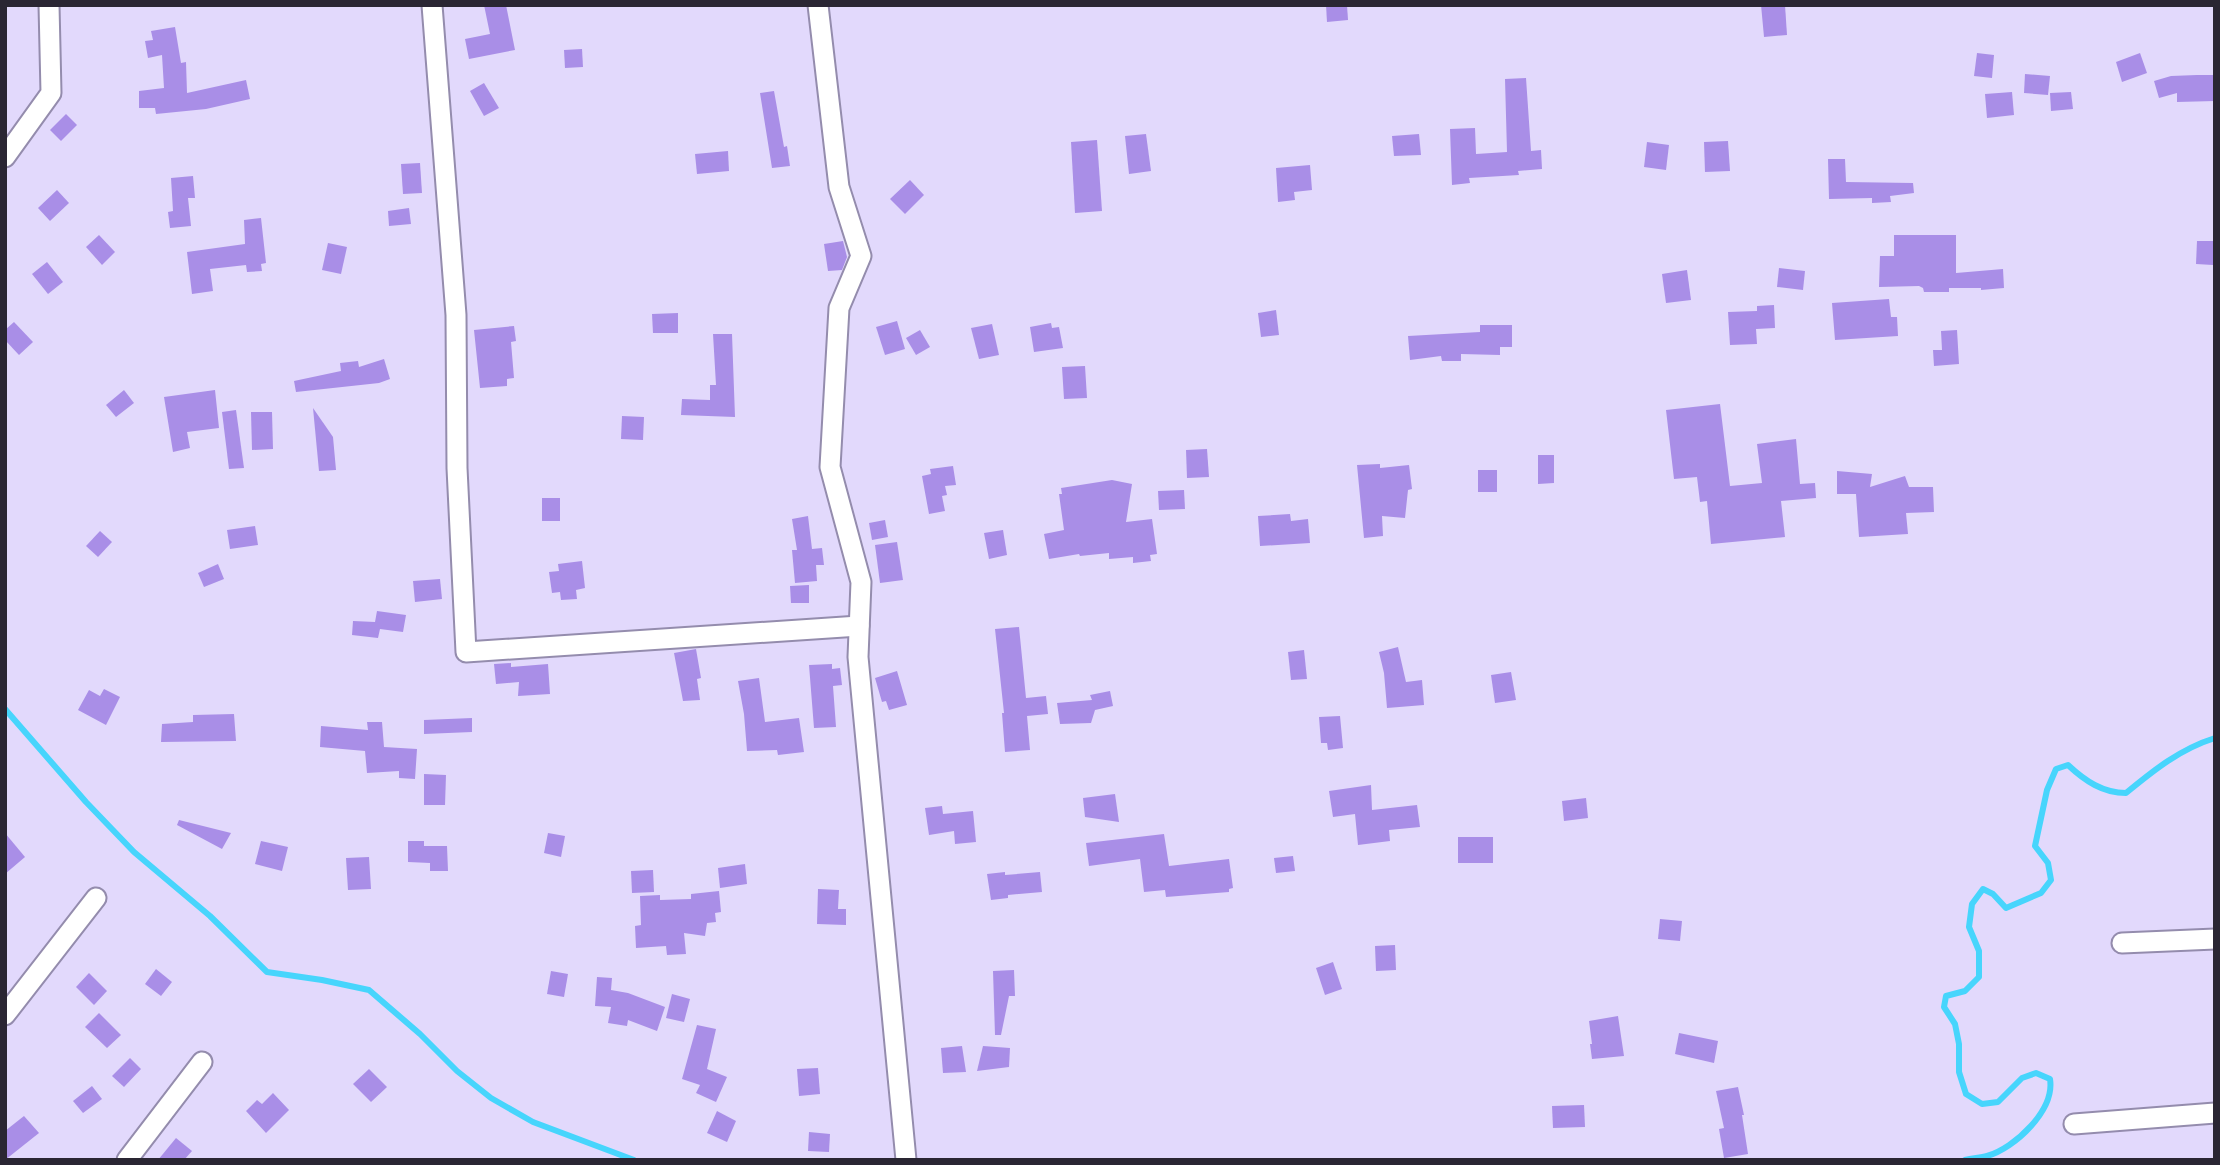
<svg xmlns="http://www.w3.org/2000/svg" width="2220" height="1165" viewBox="0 0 2220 1165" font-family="Inter,sans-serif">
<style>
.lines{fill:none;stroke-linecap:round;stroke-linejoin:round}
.stream{stroke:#47d5fc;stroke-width:6}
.building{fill:#a98ee7}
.street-casing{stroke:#948cad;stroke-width:23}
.street{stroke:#fff;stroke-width:19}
</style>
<rect width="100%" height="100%" fill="#e2d9fc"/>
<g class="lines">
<g class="stream">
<polyline points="5,709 86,802 134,852 210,916 267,972 322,980 369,990 420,1034 457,1071 491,1098 533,1122 634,1160"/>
<path d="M1965,1160c8,-2 15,-2 22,-4 28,-8 68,-46 63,-77l-14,-6 -14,5 -24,24 -16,2 -16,-10 -7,-22v-28l-4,-20 -11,-17 2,-11 19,-5 14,-14v-26l-10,-24 3,-23 11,-15 10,5 13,14 35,-15 10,-13 -3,-17 -13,-17 12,-56 9,-21 12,-4c17,16 35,28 58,28 28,-23 54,-44 89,-55"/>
</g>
</g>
<g class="building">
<polygon points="484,5 506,5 515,50 469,59 465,39 490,34"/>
<polygon points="1326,5 1347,5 1348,20 1327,22"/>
<polygon points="1761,5 1785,5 1787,35 1764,37"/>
<polygon points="175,27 181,63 186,62 187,93 246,80 250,99 206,109 156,114 155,108 139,108 139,91 164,88 162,55 148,58 145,41 153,40 151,31"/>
<polygon points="582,49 583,67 565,68 564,50"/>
<polygon points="1977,53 1994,55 1992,78 1974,76"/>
<polygon points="2140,53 2147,73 2122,82 2116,62"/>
<polygon points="2025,74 2050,76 2048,95 2024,93"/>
<polygon points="2197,75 2215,75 2215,101 2177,102 2177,93 2159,98 2154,81 2171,76"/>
<polygon points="1526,78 1531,151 1541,150 1542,169 1518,171 1519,175 1469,178 1470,183 1452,185 1450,129 1475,128 1476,154 1507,152 1505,79"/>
<polygon points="484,83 499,108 484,116 470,91"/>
<polygon points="774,91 784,147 787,146 790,166 772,168 760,93"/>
<polygon points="2012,92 2014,115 1987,118 1985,94"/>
<polygon points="2071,92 2073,109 2051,111 2050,93"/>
<polygon points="66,114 77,125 61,141 50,130"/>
<polygon points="1146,134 1151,171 1129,174 1125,136"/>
<polygon points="1419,134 1421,155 1394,156 1392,136"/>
<polygon points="1097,140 1102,211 1075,213 1071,142"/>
<polygon points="1728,141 1730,171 1705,172 1704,142"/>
<polygon points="1647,142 1669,145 1666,170 1644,167"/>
<polygon points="728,151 729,171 697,174 695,154"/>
<polygon points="1828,159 1845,159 1846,182 1913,183 1914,193 1890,196 1891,202 1872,203 1872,198 1829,199"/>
<polygon points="420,163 422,193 403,194 401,164"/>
<polygon points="1310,165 1312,190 1294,192 1295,200 1278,202 1276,168"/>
<polygon points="193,176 195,198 188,198 191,226 170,228 168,212 173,211 171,178"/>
<polygon points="910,180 924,195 905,214 890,199"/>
<polygon points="57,190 69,203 50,221 38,208"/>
<polygon points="409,208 411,224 389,226 388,211"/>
<polygon points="261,218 266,263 261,264 262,271 247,272 246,265 210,269 213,291 192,294 187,252 245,244 244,220"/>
<polygon points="99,235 115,252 102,265 86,247"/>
<polygon points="1894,235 1956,235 1956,273 2003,269 2004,288 1981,290 1981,288 1949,288 1949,292 1924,292 1923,288 1919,286 1879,287 1880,256 1894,256"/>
<polygon points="843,241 847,257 842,270 828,271 824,244"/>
<polygon points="2197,241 2214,241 2213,265 2196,264"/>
<polygon points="328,243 347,247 341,274 322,270"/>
<polygon points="47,262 63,282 48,294 32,274"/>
<polygon points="1779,268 1805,271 1803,290 1777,287"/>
<polygon points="1687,270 1691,300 1666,303 1662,274"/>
<polygon points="1889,299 1891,317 1897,317 1898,336 1835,340 1832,303"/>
<polygon points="1774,305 1775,328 1756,329 1757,344 1730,345 1728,312 1757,311 1757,306"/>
<polygon points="1276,310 1279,335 1261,337 1258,313"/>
<polygon points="678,313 678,333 653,333 652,314"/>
<polygon points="897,321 905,349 885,355 876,327"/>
<polygon points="14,322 33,342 19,355 5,340 5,330"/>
<polygon points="1051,323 1052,328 1059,327 1063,348 1034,352 1030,327"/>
<polygon points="992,324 999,355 979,359 971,328"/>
<polygon points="1480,325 1512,325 1512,347 1500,347 1500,355 1461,354 1461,361 1442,361 1441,356 1410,360 1408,336 1480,332"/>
<polygon points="514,326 516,341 511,342 514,378 507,379 507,386 480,388 474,330"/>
<polygon points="920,330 930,347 916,355 906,338"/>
<polygon points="1957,330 1959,364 1934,366 1933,350 1942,350 1941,331"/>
<polygon points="713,334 732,334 735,417 681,415 682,399 710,400 710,385 716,385"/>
<polygon points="384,359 390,379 379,383 296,392 294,381 341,371 340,363 358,361 359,367"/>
<polygon points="1085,366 1087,398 1064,399 1062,367"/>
<polygon points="124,390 134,403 116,417 106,405"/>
<polygon points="215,390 219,428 187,432 190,448 173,452 164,397"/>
<polygon points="1720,404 1730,486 1762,483 1757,444 1796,439 1800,484 1815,483 1816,498 1781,501 1785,537 1711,544 1707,501 1700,502 1697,477 1674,479 1666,410"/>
<polygon points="313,408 333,437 336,470 319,471"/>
<polygon points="236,410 244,468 229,469 222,412"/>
<polygon points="251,412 272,412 273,449 252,450"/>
<polygon points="622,416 644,417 643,440 621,439"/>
<polygon points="1207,449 1209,477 1187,478 1186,450"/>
<polygon points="1538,455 1554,455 1554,483 1538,484"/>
<polygon points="1380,464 1380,468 1409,465 1412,489 1408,490 1405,518 1382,516 1383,536 1364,538 1357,465"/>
<polygon points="953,466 956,485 945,486 947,495 942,496 945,511 929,514 922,476 931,474 930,469"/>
<rect x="1478" y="470" width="19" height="22"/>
<polygon points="1837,471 1872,474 1870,487 1905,476 1909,487 1933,487 1934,512 1906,513 1908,534 1859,537 1856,494 1837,494"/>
<polygon points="1112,480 1132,484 1126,522 1152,519 1157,554 1150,555 1151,561 1133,563 1133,557 1109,559 1109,553 1080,556 1079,554 1049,559 1044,534 1064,530 1059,494 1062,494 1061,488"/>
<polygon points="1184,490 1185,509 1159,510 1158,491"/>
<rect x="542" y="498" width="18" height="23"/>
<polygon points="1290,514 1291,521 1308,519 1310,543 1260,546 1258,516"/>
<polygon points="808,516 812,549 822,548 824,565 816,565 817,581 795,583 792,550 797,550 792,519"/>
<polygon points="885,520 888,537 872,540 869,523"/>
<polygon points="255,526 258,545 230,549 227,530"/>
<polygon points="1003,530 1007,555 989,559 984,533"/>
<polygon points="100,531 112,542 98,557 86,546"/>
<polygon points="897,542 903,580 880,583 875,545"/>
<polygon points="582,561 585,588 576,590 577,599 561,600 560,592 552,593 549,572 559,571 558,564"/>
<polygon points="218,564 224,579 204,587 198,573"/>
<polygon points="440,579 442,599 415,602 413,581"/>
<polygon points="809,585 809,603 791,603 790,586"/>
<polygon points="377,611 406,615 403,632 380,629 378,638 352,635 353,621 375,622"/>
<polygon points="1019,627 1026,698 1046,696 1048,714 1027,716 1030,750 1005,752 1002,713 1004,713 995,629"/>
<polygon points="1398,647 1406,682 1422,680 1424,705 1387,708 1384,673 1379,652"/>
<polygon points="696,649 701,678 697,679 700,700 683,701 674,653"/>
<polygon points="1304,650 1307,679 1291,680 1288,652"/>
<polygon points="511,663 511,667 548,664 550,694 518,696 519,682 496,684 494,664"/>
<polygon points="832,664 832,669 840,668 842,685 833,686 836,727 814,728 809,665"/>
<polygon points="897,671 907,705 889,710 886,701 882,702 875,678"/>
<polygon points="1511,672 1516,700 1495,703 1491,675"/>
<polygon points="759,678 765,722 799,718 804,752 778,755 777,750 747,751 744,714 738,681"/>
<polygon points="104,689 120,697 106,725 78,710 89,690 100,696"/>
<polygon points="1110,691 1113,706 1095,710 1091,723 1060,724 1057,703 1092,700 1090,695"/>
<polygon points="234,714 236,741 161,742 162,724 193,722 193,715"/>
<polygon points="1340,716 1343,748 1328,750 1327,743 1321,743 1319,717"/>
<polygon points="472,718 472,732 424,734 424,720"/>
<polygon points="367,722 382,722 384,747 417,749 415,779 399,778 399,771 367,773 365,751 320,747 321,726 368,730"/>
<polygon points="424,774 446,775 445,805 424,805"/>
<polygon points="1371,785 1372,810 1417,805 1420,827 1389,830 1390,841 1358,845 1355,814 1333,817 1329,791"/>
<polygon points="1115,794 1119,822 1085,817 1083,798"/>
<polygon points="1586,798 1588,818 1564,821 1562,801"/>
<polygon points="942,806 943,814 973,811 976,842 955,844 954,831 929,835 925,808"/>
<polygon points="179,820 231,833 222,849 177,825"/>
<polygon points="5,833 25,857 5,874"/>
<polygon points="548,833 565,836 561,857 544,853"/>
<polygon points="1164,834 1169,866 1229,859 1233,888 1229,889 1229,892 1166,897 1165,890 1144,892 1140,859 1089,866 1086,843"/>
<rect x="1458" y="837" width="35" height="26"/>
<polygon points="261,841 288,847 282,871 255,864"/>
<polygon points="408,841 424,841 424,846 447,846 448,871 430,871 430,863 408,862"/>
<polygon points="1293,856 1295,871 1276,873 1274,858"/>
<polygon points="369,857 371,889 348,890 346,858"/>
<polygon points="745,864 747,884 720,888 718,868"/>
<polygon points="653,870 654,892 632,893 631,871"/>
<polygon points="1005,872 1005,875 1040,872 1042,892 1008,895 1008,898 991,900 987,874"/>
<polygon points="818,889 839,890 838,909 846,909 846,925 817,924"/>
<polygon points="719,891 721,912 715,913 716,922 707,923 705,936 684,933 686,954 667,955 666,946 636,948 635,926 641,925 640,896 660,895 660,900 691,899 691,894"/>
<polygon points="1660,919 1682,921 1680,941 1658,939"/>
<polygon points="1395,945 1396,970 1376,971 1375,946"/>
<polygon points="1333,962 1342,989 1325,995 1316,968"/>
<polygon points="156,969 172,982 161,996 145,984"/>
<polygon points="1014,970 1015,996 1009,996 1001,1035 995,1035 993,971"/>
<polygon points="551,971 568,974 564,997 547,994"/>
<polygon points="89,973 107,991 94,1005 76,987"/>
<polygon points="597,977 612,978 611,990 628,993 665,1007 657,1031 628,1020 627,1026 608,1023 611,1007 595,1006"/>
<polygon points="672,994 690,999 684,1022 666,1018"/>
<polygon points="99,1013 121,1035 107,1048 85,1027"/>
<polygon points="1618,1016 1624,1056 1592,1059 1590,1044 1592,1044 1589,1021"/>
<polygon points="697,1025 716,1029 707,1069 727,1077 716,1102 696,1093 700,1085 682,1079"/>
<polygon points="1679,1033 1718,1041 1714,1063 1675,1054"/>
<polygon points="962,1046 966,1072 943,1073 941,1048"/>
<polygon points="983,1046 1010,1048 1009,1067 977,1071"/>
<polygon points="130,1058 141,1069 124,1087 112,1076"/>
<polygon points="818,1068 820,1094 799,1096 797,1069"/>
<polygon points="369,1069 387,1087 371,1102 353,1084"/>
<polygon points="92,1086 102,1099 83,1113 73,1101"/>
<polygon points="1738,1087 1744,1115 1742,1115 1748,1154 1724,1158 1719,1129 1724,1128 1716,1091"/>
<polygon points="273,1093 289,1110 266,1133 246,1111 257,1100 262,1104"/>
<polygon points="1584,1105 1585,1127 1553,1128 1552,1106"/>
<polygon points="717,1111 736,1121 727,1142 707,1133"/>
<polygon points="24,1116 39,1133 5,1160 5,1131"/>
<polygon points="809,1132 830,1134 829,1152 808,1151"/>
<polygon points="176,1138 192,1151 184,1160 158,1160"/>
</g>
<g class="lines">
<g class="street-casing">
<g id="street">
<polyline points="432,5 456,315 457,468 466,652 859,626"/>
<polyline points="818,5 839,187 861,256 839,308 830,467 861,582 858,657 906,1160"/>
<polyline points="5,157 51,93 49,5"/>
<polyline points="2122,943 2215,939"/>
<polyline points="5,1015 96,898"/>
<polyline points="2074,1124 2215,1113"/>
<polyline points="127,1160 202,1062"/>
</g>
</g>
<use href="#street" class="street"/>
</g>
<rect width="2220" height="1165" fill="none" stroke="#2a2633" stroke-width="14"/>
</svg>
